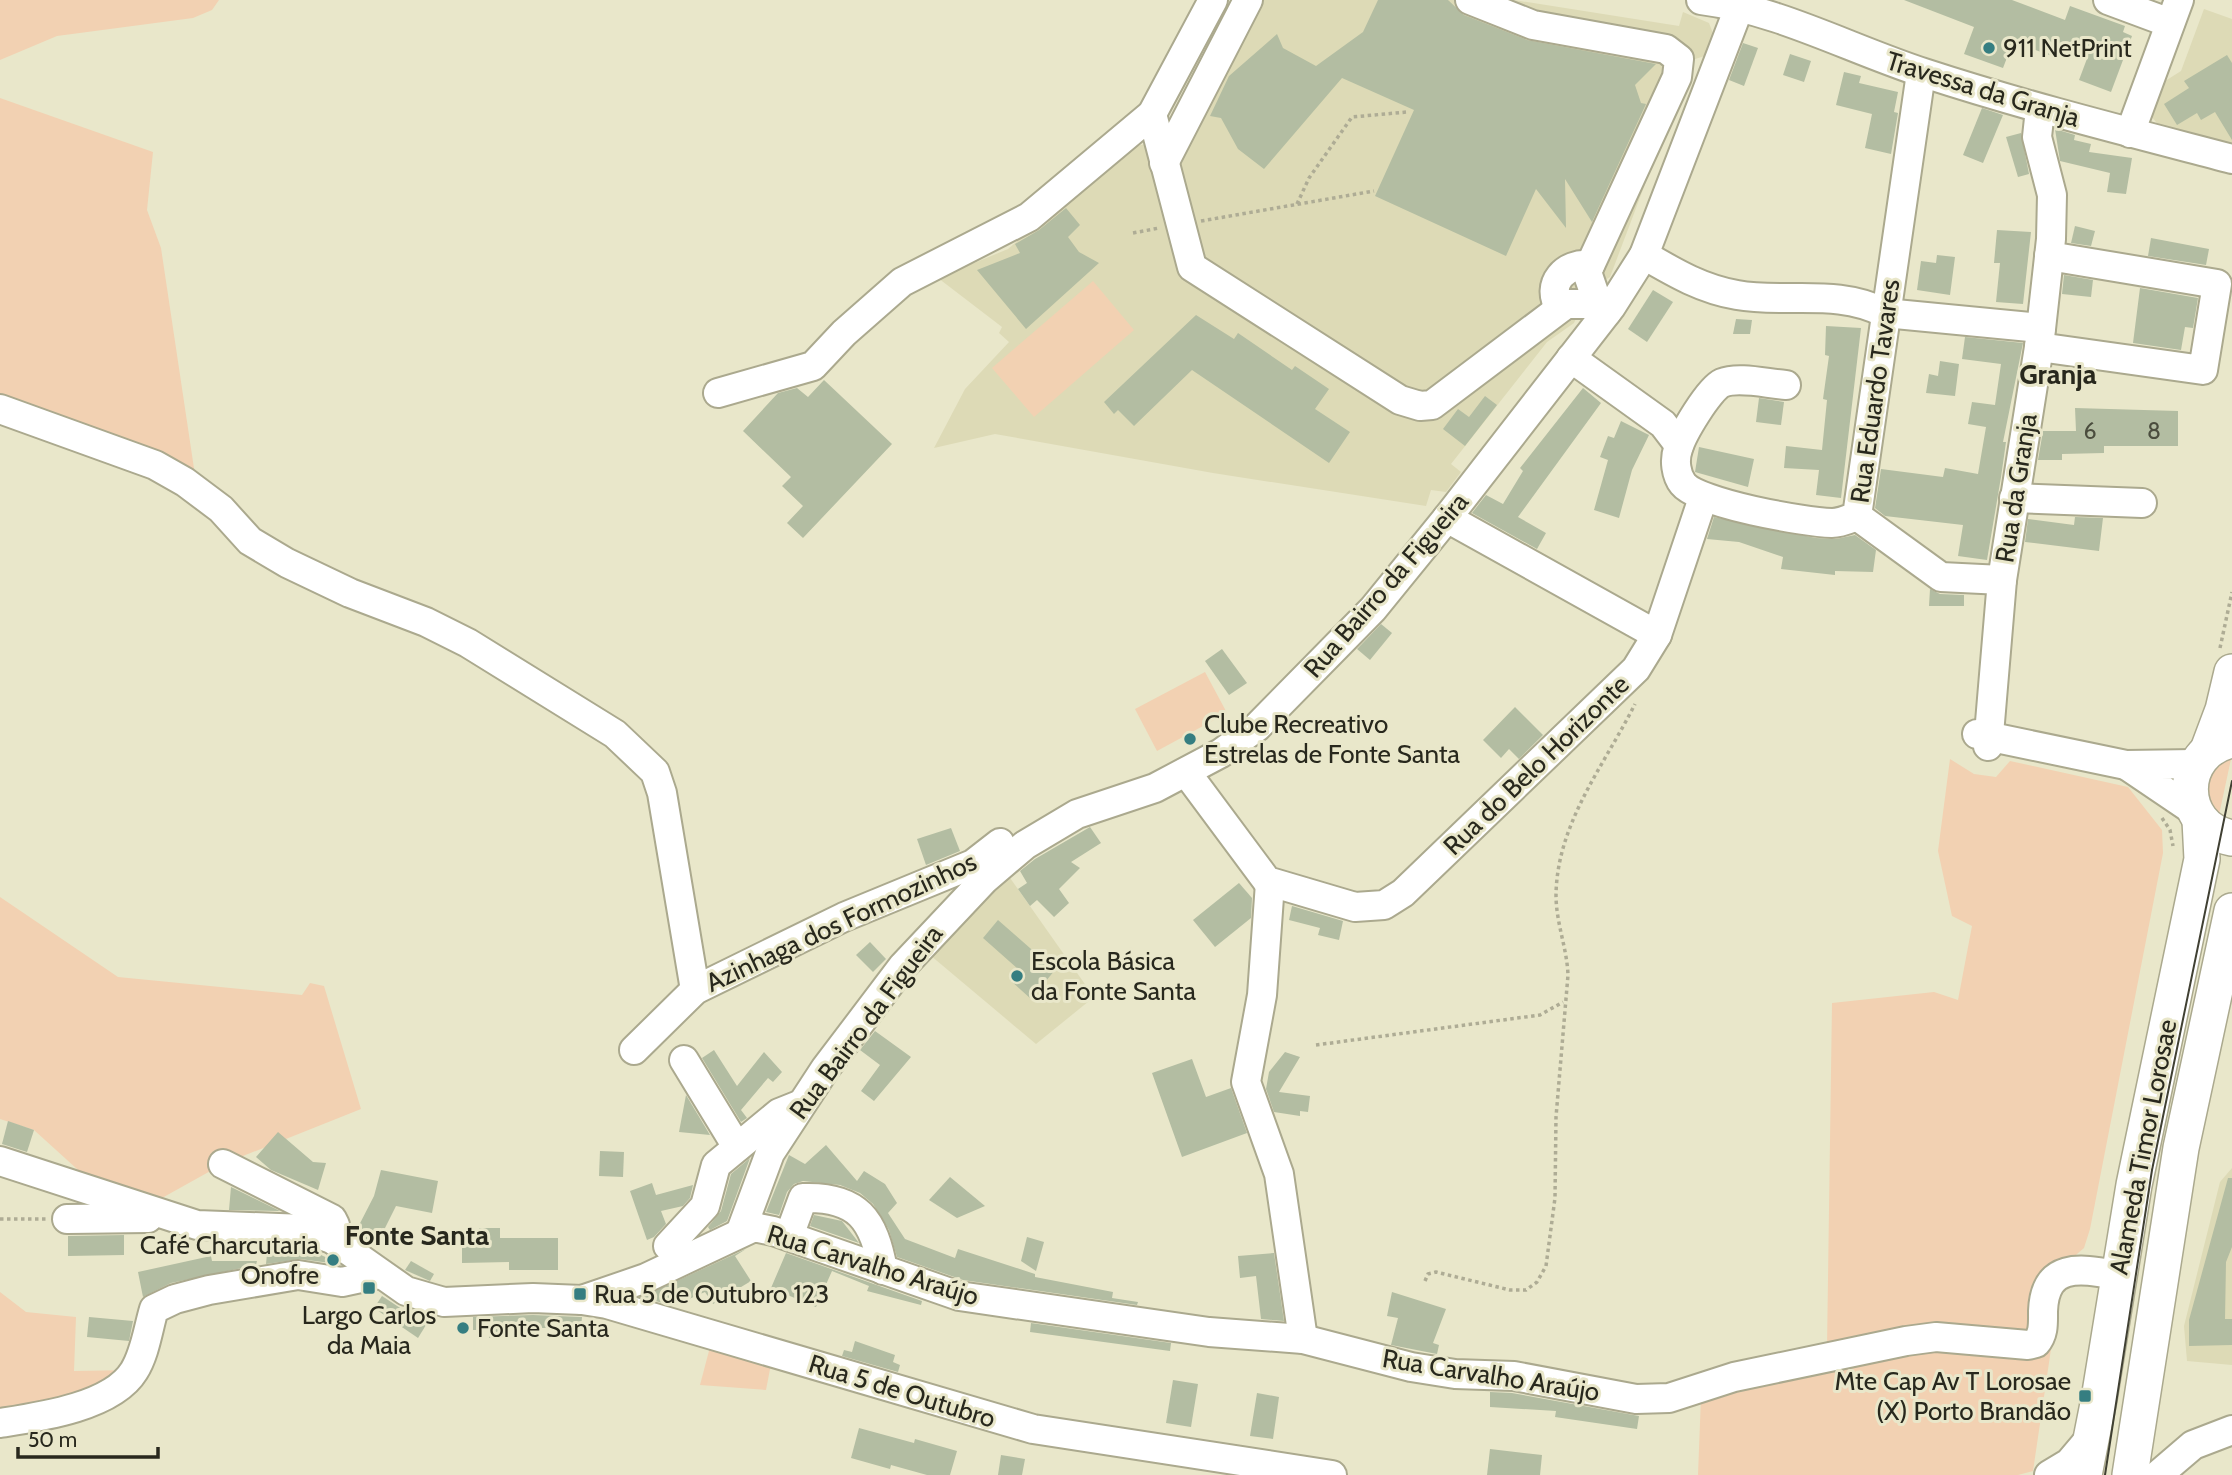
<svg xmlns="http://www.w3.org/2000/svg" width="2232" height="1475" viewBox="0 0 2232 1475" font-family="Cabin,sans-serif">
<style>
.built{fill:#dddab6}
.green{fill:#f2d1b2}
.building{fill:#b3bda2}
.lines{fill:none;stroke-linecap:round;stroke-linejoin:round}
.minor-casing{stroke:#aba98e;stroke-width:32}
.major-casing{stroke:#aba98e;stroke-width:38}
.path{stroke:#aeac95;stroke-width:3.5;stroke-dasharray:3.5 3.5;stroke-linecap:butt}
.minor{stroke:#fff;stroke-width:28}
.major{stroke:#fff;stroke-width:35}
.tram{stroke:#404033;stroke-width:2}
.poi-dot{fill:#357e81;stroke:#e9e7ca;stroke-width:2.5}
.labels{text-anchor:middle;stroke-width:6;stroke-linejoin:round;paint-order:stroke}
.number-label{font-size:23px;fill:#4b4d3e}
.poi-label{font-size:26px;fill:#28281d;stroke:#e9e7ca;text-anchor:start}
.street-label{font-size:26px;fill:#28281d;stroke:#e9e7ca}
.neighbourhood-label{font-size:28px;font-weight:bold;fill:#28281d;stroke:#e9e7ca}
</style>
<rect width="100%" height="100%" fill="#e9e7ca"/>
<g class="built">
<polygon points="1238,0 1514,0 1679,26 1683,12 1709,23 1714,36 1708,55 1692,60 1610,277 1588,291 1574,323 1547,342 1451,464 1461,472 1446,492 1431,490 1426,506 1213,473 995,434 934,448 965,389 1009,342 999,333 1002,327 938,278 1008,249 1128,148 1167,139"/>
<polygon points="2204,9 2232,19 2232,148 2160,127 2152,117 2162,83 2181,71"/>
<polygon points="1008,875 1094,997 1036,1044 930,955"/>
<polygon points="2232,1168 2232,1365 2187,1361 2184,1326 2220,1182"/>
</g>
<g class="green">
<polygon points="0,0 219,0 212,10 193,18 57,36 0,60"/>
<polygon points="0,98 153,152 147,210 161,248 195,475 0,409"/>
<polygon points="1093,281 1134,330 1034,417 992,368"/>
<polygon points="1205,672 1227,713 1157,751 1135,709"/>
<polygon points="1950,759 1974,774 1996,777 2010,761 2128,787 2162,830 2163,853 2090,1229 2084,1248 2070,1260 2026,1336 1827,1348 1832,1003 1934,992 1958,1000 1972,926 1952,916 1938,851"/>
<polygon points="2231,759 2219,815 2212,809 2205,784 2219,763"/>
<polygon points="0,897 118,977 302,995 310,983 324,986 361,1109 223,1164 144,1208 109,1198 34,1130 0,1119"/>
<polygon points="0,1292 26,1312 76,1317 74,1371 135,1370 124,1384 0,1423"/>
<polygon points="1934,1344 2051,1349 2033,1471 2018,1475 1698,1475 1701,1397"/>
<polygon points="710,1347 771,1364 766,1390 700,1385"/>
</g>
<g class="building">
<polygon points="1378,0 1448,0 1464,15 1527,40 1656,64 1635,85 1641,103 1646,104 1592,222 1565,179 1566,228 1536,189 1506,256 1375,196 1414,110 1342,78 1264,169 1238,149 1221,118 1210,116 1229,76 1277,34 1283,48 1316,66 1363,32"/>
<polygon points="1904,0 2012,0 2065,20 2070,6 2125,26 2123,32 2132,36 2111,92 2079,80 2088,56 2056,44 2052,56 2013,42 2003,68 1964,54 1974,27"/>
<polygon points="1743,43 1758,48 1744,86 1729,80"/>
<polygon points="1790,54 1811,61 1804,82 1783,75"/>
<polygon points="2227,55 2232,63 2232,140 2215,112 2201,120 2197,113 2177,125 2164,104 2189,88 2184,81"/>
<polygon points="1844,72 1861,76 1859,83 1898,92 1894,112 1898,113 1891,154 1865,148 1872,114 1836,105"/>
<polygon points="1982,108 2003,115 1983,163 1963,155"/>
<polygon points="2055,129 2075,135 2074,140 2091,144 2089,152 2132,158 2126,194 2107,192 2110,173 2060,161"/>
<polygon points="2021,133 2029,174 2018,177 2006,137"/>
<polygon points="1066,208 1080,225 1068,237 1079,252 1099,263 1026,329 977,270 1020,253 1015,244 1039,230"/>
<polygon points="2075,226 2095,231 2091,246 2071,243"/>
<polygon points="1997,230 2031,232 2023,304 1996,302 2000,263 1994,263"/>
<polygon points="2151,238 2209,249 2206,265 2148,256"/>
<polygon points="1937,255 1955,257 1950,295 1917,290 1921,261 1936,263"/>
<polygon points="2064,275 2093,280 2091,297 2062,294"/>
<polygon points="2140,288 2198,298 2193,328 2185,327 2181,350 2133,343"/>
<polygon points="1653,290 1673,302 1647,342 1628,329"/>
<polygon points="1196,315 1234,339 1238,333 1292,370 1295,366 1329,389 1315,409 1350,432 1329,463 1192,370 1134,426 1118,410 1114,414 1104,402"/>
<polygon points="1736,319 1752,320 1750,334 1733,334"/>
<polygon points="1826,326 1861,328 1841,498 1816,495 1819,470 1784,468 1786,446 1822,450 1827,400 1823,399 1829,356 1825,355"/>
<polygon points="1965,337 2023,343 2003,442 2006,442 2001,477 1987,560 1958,556 1963,525 1885,516 1875,508 1881,469 1943,477 1945,468 1978,474 1986,427 1968,424 1972,402 1995,405 2001,364 1962,359"/>
<polygon points="1940,361 1959,364 1955,396 1926,393 1929,374 1938,376"/>
<polygon points="824,380 892,444 803,538 787,523 803,506 782,486 791,477 743,431 778,393 797,388 808,397"/>
<polygon points="1583,388 1601,403 1518,517 1546,533 1537,549 1472,513 1486,495 1503,504 1523,471 1520,468"/>
<polygon points="1485,396 1497,405 1465,446 1443,429 1458,409 1469,417"/>
<polygon points="1759,398 1784,402 1781,425 1756,422"/>
<polygon points="2075,408 2178,411 2178,446 2104,446 2104,453 2062,454 2062,460 2038,460 2043,431 2076,431"/>
<polygon points="1621,421 1649,435 1632,470 1619,518 1594,510 1608,460 1600,457 1608,436 1614,438"/>
<polygon points="1699,447 1754,459 1748,487 1695,472"/>
<polygon points="1714,517 1816,538 1836,539 1855,535 1876,550 1873,572 1835,571 1835,575 1781,569 1783,557 1739,542 1707,539"/>
<polygon points="2075,517 2103,518 2099,551 2025,542 2028,519 2074,525"/>
<polygon points="1930,589 1940,594 1964,595 1964,606 1929,606"/>
<polygon points="1381,624 1392,633 1370,660 1357,649"/>
<polygon points="1222,649 1247,683 1229,695 1205,661"/>
<polygon points="1515,707 1543,735 1519,759 1509,749 1501,758 1483,740"/>
<polygon points="1090,827 1101,843 1071,862 1080,868 1059,889 1069,903 1054,917 1037,900 1030,906 1018,889 1027,883 1020,871 1035,859"/>
<polygon points="951,828 960,851 926,865 917,839"/>
<polygon points="1239,883 1252,898 1251,918 1215,947 1193,920"/>
<polygon points="1292,906 1343,921 1339,940 1318,935 1320,928 1289,920"/>
<polygon points="998,920 1055,970 1031,999 1010,980 1019,970 983,938"/>
<polygon points="870,942 886,959 873,972 856,955"/>
<polygon points="875,1031 911,1057 874,1101 861,1091 880,1065 860,1050"/>
<polygon points="714,1050 737,1086 764,1052 782,1072 773,1082 768,1078 741,1110 747,1118 741,1122 702,1058"/>
<polygon points="1285,1052 1300,1057 1279,1092 1310,1096 1308,1112 1300,1111 1300,1116 1274,1112 1266,1089 1269,1072"/>
<polygon points="1192,1059 1206,1097 1231,1088 1247,1133 1182,1157 1152,1073"/>
<polygon points="686,1095 710,1135 679,1132"/>
<polygon points="8,1121 34,1130 27,1152 2,1144"/>
<polygon points="278,1132 313,1162 326,1163 318,1190 271,1170 256,1157"/>
<polygon points="826,1145 857,1181 864,1171 885,1184 897,1203 888,1213 905,1239 955,1258 958,1249 1035,1274 1035,1277 1113,1292 1112,1298 1138,1302 1137,1305 963,1280 897,1257 889,1230 873,1204 860,1193 840,1185 803,1181 794,1184 787,1192 779,1215 766,1212 789,1155 805,1164"/>
<polygon points="600,1151 624,1152 623,1177 599,1176"/>
<polygon points="750,1158 727,1221 710,1230 708,1227 721,1211 731,1174"/>
<polygon points="381,1170 438,1181 432,1213 396,1206 376,1246 355,1233 374,1196"/>
<polygon points="950,1177 985,1206 957,1218 929,1200"/>
<polygon points="2228,1178 2232,1178 2232,1247 2226,1262 2225,1319 2232,1319 2232,1345 2189,1346 2189,1320"/>
<polygon points="652,1183 656,1195 693,1185 690,1198 683,1206 661,1211 666,1224 654,1237 647,1240 630,1191"/>
<polygon points="231,1187 280,1211 229,1210"/>
<polygon points="814,1215 842,1221 859,1243 810,1226"/>
<polygon points="479,1228 500,1228 500,1238 558,1238 558,1270 509,1270 509,1262 462,1263 462,1234 479,1234"/>
<polygon points="124,1235 124,1255 68,1256 68,1236"/>
<polygon points="1027,1237 1044,1242 1036,1271 1021,1261"/>
<polygon points="268,1244 301,1246 332,1260 330,1263 300,1259 266,1264"/>
<polygon points="746,1249 735,1256 751,1281 713,1304 705,1292 673,1306 642,1297"/>
<polygon points="786,1253 922,1301 921,1305 867,1291 869,1286 832,1271 816,1307 771,1288"/>
<polygon points="1274,1253 1284,1321 1261,1319 1256,1276 1240,1278 1238,1256"/>
<polygon points="211,1256 212,1261 257,1261 256,1265 171,1283 143,1297 138,1272"/>
<polygon points="411,1261 434,1274 430,1281 405,1270"/>
<polygon points="1392,1292 1446,1309 1433,1343 1439,1345 1437,1354 1391,1345 1398,1318 1387,1316"/>
<polygon points="382,1296 426,1325 418,1338 374,1308"/>
<polygon points="533,1315 582,1317 581,1328 510,1328 510,1338 489,1338 489,1330 473,1330 473,1317"/>
<polygon points="89,1317 133,1321 129,1341 87,1337"/>
<polygon points="1031,1323 1171,1343 1170,1351 1030,1332"/>
<polygon points="855,1341 895,1355 893,1362 900,1365 898,1372 842,1356 844,1350 852,1352"/>
<polygon points="1173,1380 1198,1384 1191,1427 1166,1423"/>
<polygon points="1490,1392 1512,1393 1639,1416 1637,1429 1555,1417 1556,1411 1490,1407"/>
<polygon points="1257,1393 1279,1397 1273,1439 1250,1436"/>
<polygon points="859,1428 914,1443 915,1439 957,1451 950,1475 927,1475 891,1465 890,1469 851,1458"/>
<polygon points="1490,1449 1542,1455 1540,1475 1487,1475"/>
<polygon points="1001,1455 1025,1459 1022,1475 998,1475"/>
</g>
<g class="lines">
<g class="minor-casing">
<g id="minor">
<polyline points="1470,0 1533,25 1666,49 1679,59 1677,77 1587,272 1598,304 1607,312"/>
<path d="M1701,0c78,10 149,49 223,73 101,33 205,59 308,86"/>
<polyline points="2108,0 2170,23"/>
<polyline points="1152,114 1192,267 1400,400 1420,406 1432,405 1566,304 1598,304"/>
<polyline points="2130,133 2179,0"/>
<polyline points="1164,163 1248,0"/>
<path d="M1644,255c31,18 58,34 93,40 49,9 100,-7 148,18l156,15"/>
<path d="M1560,308c-16,-24 6,-46 30,-43"/>
<polyline points="2039,347 2203,370 2217,284 2049,256"/>
<polyline points="1571,358 1663,424 1679,445"/>
<path d="M1786,385c-18,-1 -47,-9 -64,-2 -13,6 -40,51 -44,66 -4,11 -2,26 5,35 16,20 121,38 149,39 9,0 17,-4 25,-7l64,-443"/>
<polyline points="718,393 813,366 844,333 902,282 1029,217 1152,114 1213,0"/>
<polyline points="0,409 155,465 185,482 221,509 250,541 287,563 350,593 426,622 468,643 615,734 655,772 662,793 695,990"/>
<polyline points="2014,498 2142,503"/>
<polyline points="1857,516 1941,577 2002,580"/>
<polyline points="1447,518 1657,635"/>
<polyline points="1977,734 2126,765"/>
<polyline points="1988,746 2002,580 2039,347 2051,239 2052,195 2037,137 2040,109"/>
<polyline points="1186,772 1267,881 1355,907 1384,905 1403,893 1636,669 1657,635 1703,498"/>
<polyline points="2194,811 2126,765 2195,764"/>
<polyline points="1270,883 1262,995 1246,1082 1279,1174 1303,1339"/>
<polyline points="634,1050 695,990 844,917 973,864 1000,843"/>
<polyline points="684,1060 737,1147"/>
<polyline points="0,1161 197,1225 304,1229 332,1239 406,1291 444,1302 533,1298 582,1300 607,1304 1033,1429 1332,1475"/>
<polyline points="223,1164 332,1219 335,1225 332,1239"/>
<polyline points="67,1219 148,1218"/>
<polyline points="741,1231 770,1153 825,1069 903,966 985,879 1025,845 1077,814 1155,788 1221,753 1257,727 1373,609 1447,518 1611,307 1644,255 1742,0"/>
<path d="M789,1236l14,-38c55,-2 71,22 80,72"/>
<polyline points="668,1246 705,1206 716,1165 779,1113 799,1105"/>
<path d="M582,1300l64,-22 108,-51 19,4 186,65 250,36 94,7 108,28 44,7 59,2 122,23 33,-1 65,-21 172,-36 30,-4 92,8 8,-2c8,-9 7,-20 7,-32 2,-50 39,-42 74,-36"/>
<path d="M0,1423c39,-6 112,-16 134,-52 11,-17 14,-42 20,-62l21,-10 34,-9 89,-15 44,7 37,-8"/>
<polyline points="2049,1475 2069,1463 2091,1437"/>
<polyline points="2158,1475 2193,1445 2232,1430"/>
</g>
</g>
<g class="major-casing">
<g id="major">
<path d="M2232,740c-55,11 -56,87 0,98"/>
<polyline points="2208,750 2223,710 2232,672"/>
<polyline points="2084,1475 2099,1399 2134,1185 2202,859 2200,820"/>
<polyline points="2130,1475 2181,1148 2232,911"/>
</g>
</g>
<g class="path">
<polyline points="1297,204 1309,178 1352,117 1407,112"/>
<polyline points="1201,221 1374,191"/>
<polyline points="1133,233 1159,228"/>
<polyline points="2220,648 2232,592"/>
<polyline points="2162,818 2170,830 2173,846"/>
<polyline points="1316,1045 1540,1015 1563,1002"/>
<polyline points="0,1219 47,1219"/>
<path d="M1425,1281l3,-7 8,-2 74,18h16l11,-8 9,-16 9,-68 1,-81 12,-142c-1,-27 -12,-52 -12,-80 1,-72 48,-129 79,-191"/>
</g>
<use href="#minor" class="minor"/>
<use href="#major" class="major"/>
<polyline class="tram" points="2105,1475 2152,1170 2232,781"/>
</g>
<g class="poi-dot">
<circle cx="1989" cy="48" r="7"/>
<circle cx="1190" cy="739" r="7"/>
<circle cx="1017" cy="976" r="7"/>
<circle cx="333" cy="1260" r="7"/>
<rect x="362" y="1281" width="14" height="14" rx="3.5"/>
<rect x="573" y="1287" width="14" height="14" rx="3.5"/>
<circle cx="463" cy="1328" r="7"/>
<rect x="2078" y="1389" width="14" height="14" rx="3.5"/>
</g>
<g class="labels">
<g class="number-label">
<text x="2090" y="439">6</text>
<text x="2154" y="439">8</text>
</g>
<g class="poi-label">
<text x="2003" y="57">911 NetPrint</text>
<text x="1204" y="733">Clube Recreativo<tspan x="1204" dy="30">Estrelas de Fonte Santa</tspan></text>
<text x="1031" y="970">Escola Básica<tspan x="1031" dy="30">da Fonte Santa</tspan></text>
<text x="319" y="1254" text-anchor="end">Café Charcutaria<tspan x="319" dy="30">Onofre</tspan></text>
<text x="594" y="1303">Rua 5 de Outubro 123</text>
<text x="369" y="1324" text-anchor="middle">Largo Carlos<tspan x="369" dy="30">da Maia</tspan></text>
<text x="477" y="1337">Fonte Santa</text>
<text x="2071" y="1390" text-anchor="end">Mte Cap Av T Lorosae<tspan x="2071" dy="30">(X) Porto Brandão</tspan></text>
</g>
<g class="street-label">
<text transform="translate(1983 89) rotate(17)" y="9">Travessa da Granja</text>
<text transform="translate(1875 391) rotate(-82)" y="9">Rua Eduardo Tavares</text>
<text transform="translate(2016 488) rotate(-81)" y="9">Rua da Granja</text>
<text transform="translate(1386 585) rotate(-49)" y="9">Rua Bairro da Figueira</text>
<text transform="translate(1536 765) rotate(-44)" y="9">Rua do Belo Horizonte</text>
<text transform="translate(841 922) rotate(-25)" y="9">Azinhaga dos Formozinhos</text>
<text transform="translate(866 1022) rotate(-53)" y="9">Rua Bairro da Figueira</text>
<text transform="translate(2143 1147) rotate(-79)" y="9">Alameda Timor Lorosae</text>
<text transform="translate(873 1265) rotate(17)" y="9">Rua Carvalho Araújo</text>
<text transform="translate(1491 1375) rotate(9)" y="9">Rua Carvalho Araújo</text>
<text transform="translate(902 1391) rotate(17)" y="9">Rua 5 de Outubro</text>
</g>
<g class="neighbourhood-label">
<text x="2058" y="384">Granja</text>
<text x="417" y="1245">Fonte Santa</text>
</g>
</g>
<path d="M18 1447v10h140v-10" fill="none" stroke="#28281d" stroke-width="3.5"/>
<text x="28" y="1447" font-size="21" fill="#28281d" stroke="#e9e7ca" stroke-width="5" paint-order="stroke">50 m</text>
</svg>
